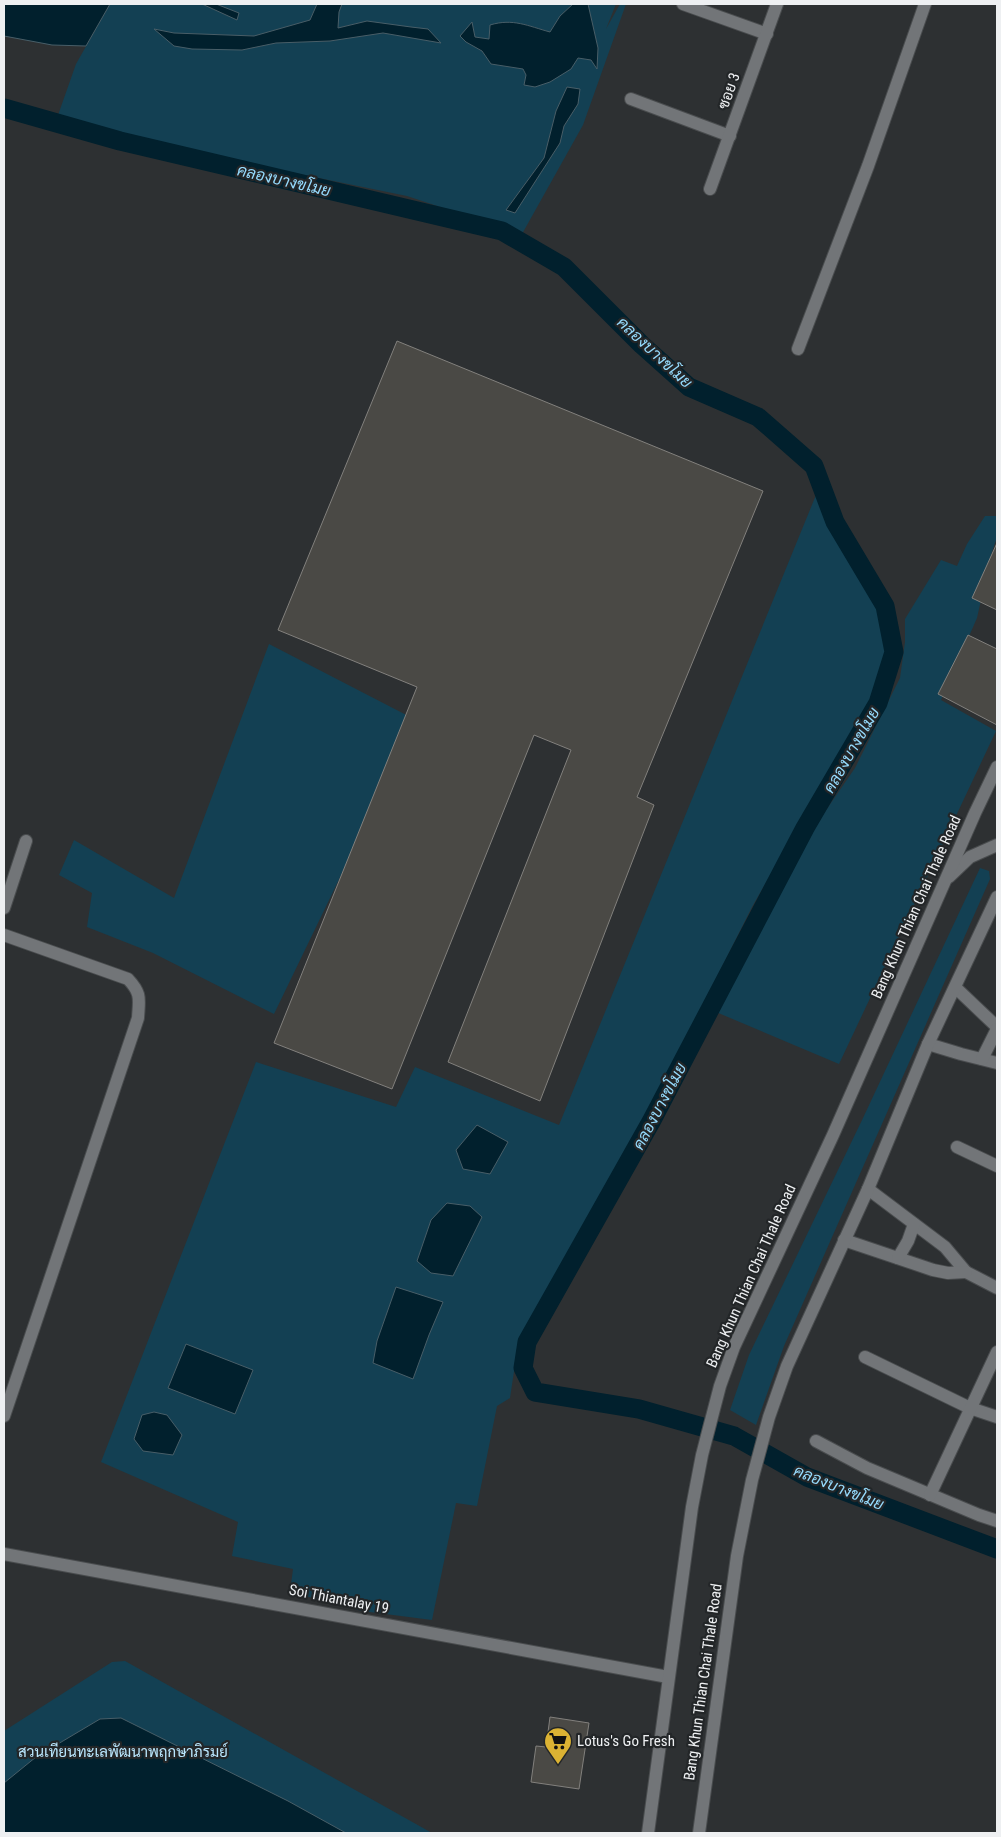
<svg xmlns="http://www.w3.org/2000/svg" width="1001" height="1837" viewBox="0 0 1001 1837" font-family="'Roboto Condensed',Sarabun,sans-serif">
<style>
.green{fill:#134053;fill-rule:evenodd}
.water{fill:#01202d;stroke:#485e68}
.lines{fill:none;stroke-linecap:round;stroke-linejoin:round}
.canal{stroke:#01202d;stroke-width:19}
.building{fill:#4a4945;stroke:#82807d}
.street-casing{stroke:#494c4e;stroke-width:14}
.secondary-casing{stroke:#494c4e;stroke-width:14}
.street{stroke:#727578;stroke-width:12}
.secondary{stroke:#727578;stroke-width:12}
.labels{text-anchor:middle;stroke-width:4.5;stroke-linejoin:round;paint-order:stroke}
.street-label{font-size:15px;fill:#eef0f2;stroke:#232628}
.poi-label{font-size:15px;fill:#eef0f2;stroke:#232628;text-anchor:start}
.park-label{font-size:15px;fill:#b9e6fd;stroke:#232628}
.water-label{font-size:16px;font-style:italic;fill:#95dafc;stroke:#232628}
</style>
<rect width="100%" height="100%" fill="#2d3032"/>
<g class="green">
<path d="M110,4h92l35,16 1,-7 -22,-9h101l-7,16 -56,16 -80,-3 -18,-4 86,21 34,-7 54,-2 53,-8 57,9 -73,-21 -30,7 2,-16 3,-8h231l-13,12 -10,16 -26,-8 -35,16 -14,-3 -3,-15 -6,20 16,9 10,13 32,5 2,6 52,-17 13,2 6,8 1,-20 -10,-44h28l-10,25 14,-25h6l-43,121 -61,109 -115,-38 -206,-42 -144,-36 19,-54zM567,87l11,17 -14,22 -4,17 -45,69 -9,-2 38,-52 12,-47z"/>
<polygon points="816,495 830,526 877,609 888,650 874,696 814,798 752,907 661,1088 530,1324 516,1358 510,1398 497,1406 477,1506 456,1503 432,1620 362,1611 290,1592 293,1569 232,1556 238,1522 101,1462 256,1062 396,1107 415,1067 559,1125"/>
<polygon points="985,516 997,516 997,537 991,555 977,618 941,700 996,731 839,1064 716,1012 813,829 855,768 900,678 905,642 905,619 941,560 957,566 967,544"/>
<polygon points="269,644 416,720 274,1014 153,953 87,927 92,893 59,875 74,840 174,898"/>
<polygon points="980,868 989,871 990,879 784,1346 756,1425 730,1410 749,1355 863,1118"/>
<polygon points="125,1661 432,1833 4,1833 4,1731 112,1662"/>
</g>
<g class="water">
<polygon points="4,4 110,4 86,46 52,45 4,36"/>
<polygon points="202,4 216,4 239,13 237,20"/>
<polygon points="317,4 342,4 339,12 338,28 367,21 411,27 428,29 441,43 383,33 330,41 276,43 242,50 192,49 174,46 154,29 174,33 254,36 310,20"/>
<path d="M573,4h15l10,44 -1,21 -6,-9 -13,-2 -7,11 -21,13 -15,5 -11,-2 2,-10 -3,-6 -32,-5 -9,-13 -16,-9 -6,-6 12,-14 3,15 14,2 1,-14c23,-7 38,1 60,7l10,-16z"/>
<polygon points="567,87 580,89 578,104 564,126 560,143 515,213 506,210 544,158 556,111"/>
<polygon points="477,1125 508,1142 490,1174 463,1169 456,1150"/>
<polygon points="447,1203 470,1206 482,1217 453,1276 431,1273 417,1261 431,1220"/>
<polygon points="396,1287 443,1302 429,1335 413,1379 373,1363 377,1341"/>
<polygon points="186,1344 253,1370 235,1414 168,1388"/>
<polygon points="154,1412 167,1415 182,1435 173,1455 143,1451 134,1439 142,1415"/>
<polygon points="121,1718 288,1801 346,1833 4,1833 4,1783 36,1757 100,1719"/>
</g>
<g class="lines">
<polyline class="canal" points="4,108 120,141 502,231 564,267 642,345 689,387 758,417 814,466 835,522 885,606 894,652 878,703 805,828 652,1120 527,1342 523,1368 535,1392 639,1409 734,1436 807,1477 997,1549"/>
</g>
<g class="building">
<polygon points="397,341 763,491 637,797 654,805 540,1101 448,1062 571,750 534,735 392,1089 274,1043 417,687 278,630"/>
<polygon points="997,543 997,610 972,598"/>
<polygon points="968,635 997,649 997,725 938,694"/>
<polygon points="550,1717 589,1723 579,1789 531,1782 536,1746 546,1747"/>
</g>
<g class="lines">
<g class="street-casing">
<g id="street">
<polyline points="683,4 767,34"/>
<polyline points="631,99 730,136"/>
<polyline points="710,189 777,4"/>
<polyline points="798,349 868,166 925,4"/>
<polyline points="4,908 26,841"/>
<path d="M4,935l124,44c14,15 11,20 10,39l-134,398"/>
<polyline points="956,988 997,1027"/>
<polyline points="928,1044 961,1054 997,1063"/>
<polyline points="982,1059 997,1029"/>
<polyline points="957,1147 997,1166"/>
<polyline points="868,1189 945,1247 966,1272 997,1288"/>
<polyline points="844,1240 933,1270 948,1273 966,1272"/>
<polyline points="898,1258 908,1241 914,1224"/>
<polyline points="865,1357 970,1408 997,1417"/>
<polyline points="816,1441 867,1468 979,1515 997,1521"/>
<polyline points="930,1495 997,1352"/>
<polyline points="4,1554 668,1677"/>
</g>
</g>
<g class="secondary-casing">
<g id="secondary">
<polyline points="949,877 970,857 997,845"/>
<polyline points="648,1833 692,1507 702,1455 720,1386 734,1347 833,1135 975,813 997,767"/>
<polyline points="699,1833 737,1556 752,1480 769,1417 787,1366 868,1189 928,1044 997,897"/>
</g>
</g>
<use href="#street" class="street"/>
<use href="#secondary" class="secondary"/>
</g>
<defs>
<g id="supermarket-pin" transform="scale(1.4375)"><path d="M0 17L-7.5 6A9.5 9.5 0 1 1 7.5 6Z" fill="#dbb233" stroke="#232628"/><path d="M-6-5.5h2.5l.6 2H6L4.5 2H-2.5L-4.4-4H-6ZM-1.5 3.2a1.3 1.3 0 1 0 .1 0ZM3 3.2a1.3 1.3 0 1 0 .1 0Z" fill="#111"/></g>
</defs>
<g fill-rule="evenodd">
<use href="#supermarket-pin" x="558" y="1741"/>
</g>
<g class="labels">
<g class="street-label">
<text transform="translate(729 91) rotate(-70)" y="5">ซอย 3</text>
<text transform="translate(916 907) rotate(-66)" y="5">Bang Khun Thian Chai Thale Road</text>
<text transform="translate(751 1276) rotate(-66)" y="5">Bang Khun Thian Chai Thale Road</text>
<text transform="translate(339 1599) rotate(11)" y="5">Soi Thiantalay 19</text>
<text transform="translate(703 1682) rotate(-82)" y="5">Bang Khun Thian Chai Thale Road</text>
</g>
<g class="poi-label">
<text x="577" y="1746">Lotus's Go Fresh</text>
</g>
<g class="park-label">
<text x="123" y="1757">สวนเทียนทะเลพัฒนาพฤกษาภิรมย์</text>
</g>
<g class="water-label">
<text transform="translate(284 180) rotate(13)" y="6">คลองบางขโมย</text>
<text transform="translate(655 352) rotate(43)" y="6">คลองบางขโมย</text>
<text transform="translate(851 750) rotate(-60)" y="6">คลองบางขโมย</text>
<text transform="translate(659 1106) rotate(-62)" y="6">คลองบางขโมย</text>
<text transform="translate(839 1487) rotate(22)" y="6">คลองบางขโมย</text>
</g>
</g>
<rect width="1001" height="1837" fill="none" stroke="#eef0f2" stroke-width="10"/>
</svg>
